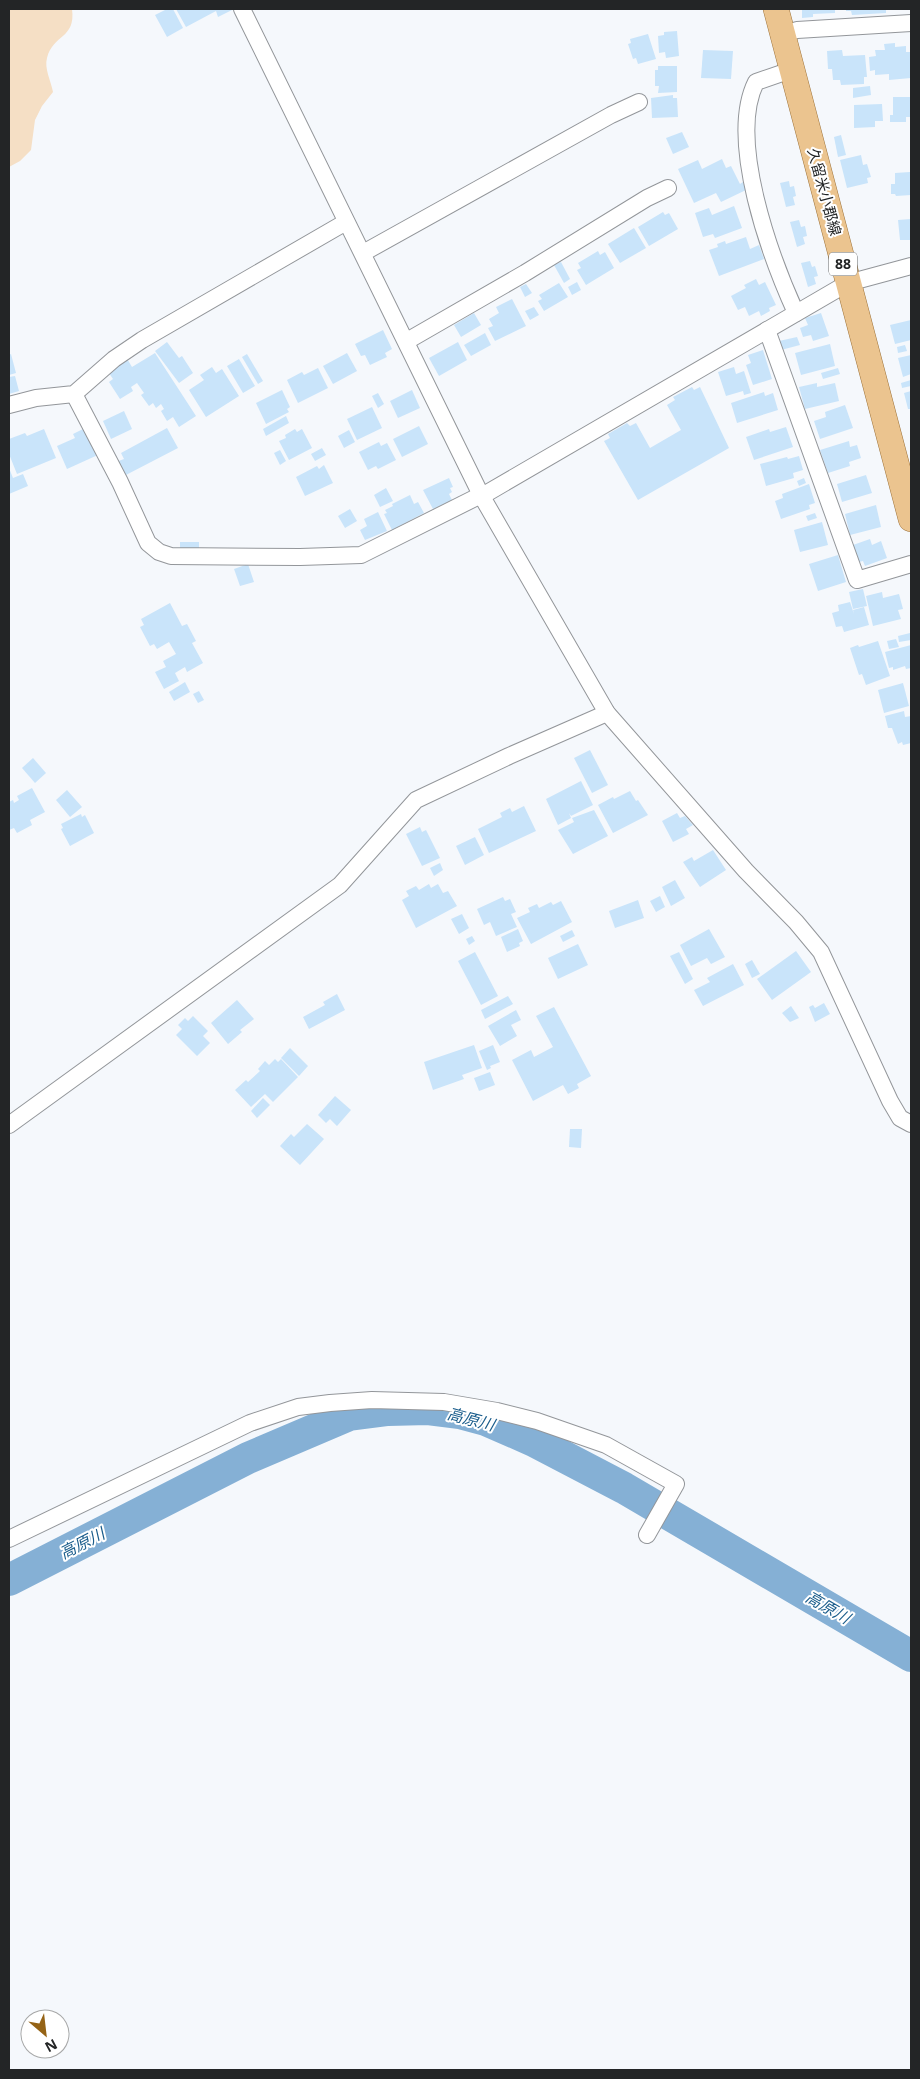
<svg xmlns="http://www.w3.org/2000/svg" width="920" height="2079" viewBox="0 0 920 2079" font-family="'Noto Sans','Noto Sans JP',sans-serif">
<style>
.green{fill:#f5dfc5}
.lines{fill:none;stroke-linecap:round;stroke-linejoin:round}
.river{stroke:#85b0d5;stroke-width:32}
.building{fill:#c9e4fa}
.street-casing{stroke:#93969a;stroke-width:18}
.primary-casing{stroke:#9c723a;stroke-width:26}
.street{stroke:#fff;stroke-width:16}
.primary{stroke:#ebc48f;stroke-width:25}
.labels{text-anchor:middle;stroke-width:4;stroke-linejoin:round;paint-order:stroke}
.shield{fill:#fff;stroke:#656667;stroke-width:1}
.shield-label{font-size:14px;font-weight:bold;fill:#232526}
.street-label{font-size:15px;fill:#232526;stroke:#fff}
.water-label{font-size:16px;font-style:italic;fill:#195c8b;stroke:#fff}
</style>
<rect width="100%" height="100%" fill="#f5f8fc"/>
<path class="green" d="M9,9h63c4,30 -19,25 -25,49 -3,10 4,23 6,34l-11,14 -7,14 -4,30 -11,11 -11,6z"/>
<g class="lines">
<polyline class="river" points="9,1580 248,1458 349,1415 388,1410 428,1409 460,1413 486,1420 534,1441 624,1488 911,1656"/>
</g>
<g class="building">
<polygon points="167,9 173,9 183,28 167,37 155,15"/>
<polygon points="176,9 234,9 218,17 216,11 186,27"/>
<polygon points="802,9 835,9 835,13 813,14 813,17 802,18"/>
<polygon points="846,9 886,9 886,13 852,15 851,11 846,11"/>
<polygon points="677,31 679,56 666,58 665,52 659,53 658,36 664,35 664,32"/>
<polygon points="648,34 656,59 638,64 636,58 633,59 628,44 631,43 630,39"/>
<polygon points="895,43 895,47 906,46 906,52 911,52 911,78 889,80 889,74 875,75 875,70 870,71 869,57 876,56 875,50 885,50 884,44"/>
<polygon points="703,50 733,51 731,79 701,78"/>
<polygon points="842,50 843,56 865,55 867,77 864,77 864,84 841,85 840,80 833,80 832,69 828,69 827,51"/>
<polygon points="658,66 677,66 677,92 658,93 659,86 655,86 655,70 658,70"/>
<polygon points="870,86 871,95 853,98 853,88"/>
<polygon points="673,95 673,98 677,98 678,117 652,118 651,98"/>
<polygon points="893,97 911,97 911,117 906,117 906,122 890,122 890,115 893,115"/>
<polygon points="882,104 883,121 875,121 875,127 854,128 854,105"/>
<polygon points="682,132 689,147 673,154 666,138"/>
<polygon points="841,135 846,155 838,157 834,137"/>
<polygon points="861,155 863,165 867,164 871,177 867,178 868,183 847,188 840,160"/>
<polygon points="722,159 726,168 731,166 740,184 743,182 746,190 721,202 716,193 694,203 678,169 698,160 702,169"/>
<polygon points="910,172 911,195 896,196 895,194 891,194 891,184 895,184 895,173"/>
<polygon points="789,181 790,187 794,186 796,196 793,197 795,205 786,207 780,183"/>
<polygon points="734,206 742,228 715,238 713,234 703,237 695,213 709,208 712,215"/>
<polygon points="663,212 665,215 669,213 678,229 649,246 638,227"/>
<polygon points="911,219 911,240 900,240 898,220"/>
<polygon points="799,220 801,227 805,226 807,236 803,237 805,244 797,247 790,222"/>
<polygon points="634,228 646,248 620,263 608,244"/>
<polygon points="746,237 750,249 759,245 764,259 719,276 709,250 718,247 717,244 725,241 726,244"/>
<polygon points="598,251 600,255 605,252 614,268 586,285 577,270 581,268 578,263"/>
<polygon points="810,261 812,267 815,266 818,276 814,277 816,284 808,287 801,263"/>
<polygon points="561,262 570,279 564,283 554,265"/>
<polygon points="756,279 759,285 765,282 776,305 769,308 770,311 761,316 759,311 749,316 745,307 738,310 731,296 746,288 744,285"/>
<polygon points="577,282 581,290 572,295 568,287"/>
<polygon points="559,283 568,297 544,311 538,301 542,299 539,295"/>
<polygon points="526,284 532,293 525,297 520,287"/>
<polygon points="512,299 526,326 495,341 488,328 493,326 489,319 499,313 496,307"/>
<polygon points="534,307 539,315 530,320 525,311"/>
<polygon points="474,313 481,325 461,337 454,325"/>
<polygon points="821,313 829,336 813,341 811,335 803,337 800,328 808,325 805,318"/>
<polygon points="911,320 911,340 895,344 890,325"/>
<polygon points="383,330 392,349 385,353 387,357 370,365 365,355 361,356 355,344"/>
<polygon points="485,333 491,345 471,356 464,345"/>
<polygon points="797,337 800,345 781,350 779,341"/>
<polygon points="167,342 179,358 182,356 193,373 179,383 155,351"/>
<polygon points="458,342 467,360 439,376 429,358"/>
<polygon points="830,344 835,366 801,375 795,353"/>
<polygon points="905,345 907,351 898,353 897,347"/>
<polygon points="763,350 772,379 753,385 746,365 751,363 748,355"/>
<polygon points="155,353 196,416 179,427 173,417 167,421 161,411 164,409 161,404 156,408 153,403 149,406 141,395 144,393 137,383 131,387 133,391 120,399 109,382 113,379 107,370 126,357 132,367"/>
<polygon points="347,353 357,371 333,384 323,366"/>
<polygon points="11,354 16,373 9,375 9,355"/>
<polygon points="247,354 263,381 258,384 242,357"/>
<polygon points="911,355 911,374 903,377 898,358"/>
<polygon points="239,359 255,386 243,393 227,366"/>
<polygon points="212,367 216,373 222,369 239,396 206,417 189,390 204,380 200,375"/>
<polygon points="734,367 736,374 744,371 751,393 744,395 743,391 726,396 718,372"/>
<polygon points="318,368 328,388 298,403 287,380 302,372 304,375"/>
<polygon points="838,368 840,374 823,379 821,373"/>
<polygon points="15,376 19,391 9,394 9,377"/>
<polygon points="911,380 911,386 902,388 901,383"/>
<polygon points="817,383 817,387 835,383 839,401 805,409 799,387"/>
<polygon points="692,387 694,390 700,387 729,448 638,500 604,441 610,438 608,434 627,423 630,426 636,423 650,448 681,430 667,405 675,400 673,397"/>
<polygon points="282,390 290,407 287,409 289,412 266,424 256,403"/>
<polygon points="412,390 420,408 398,418 390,401"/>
<polygon points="911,391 911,409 908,409 904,393"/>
<polygon points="764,392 765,396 773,393 778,410 737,423 731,403"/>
<polygon points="378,393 384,404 378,408 372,396"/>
<polygon points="845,405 853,428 820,439 814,421 826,417 825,412"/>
<polygon points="372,407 382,428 357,440 347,419"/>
<polygon points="124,411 132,429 111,439 103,421"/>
<polygon points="286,416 289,423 266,436 263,429"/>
<polygon points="419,426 428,444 402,457 393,439"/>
<polygon points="87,427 100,454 67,469 57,446 75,438 73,434"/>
<polygon points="786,427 793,447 754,460 746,437 769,429 770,432"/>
<polygon points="167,428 178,448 124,476 116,462 124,459 121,453"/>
<polygon points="44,429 56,458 17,474 9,454 9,439 25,433 27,436"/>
<polygon points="295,429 297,432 302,429 312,448 289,460 279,441 286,438 285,435"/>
<polygon points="349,430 355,442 344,448 338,436"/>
<polygon points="849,441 850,447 857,445 861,458 849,462 850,466 828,473 820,450"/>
<polygon points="379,442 381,446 387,443 396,460 378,469 376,466 368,470 359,452"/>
<polygon points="322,448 326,455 315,461 311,454"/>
<polygon points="280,450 286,461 280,465 274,453"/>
<polygon points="799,456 803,470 793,473 794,478 766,486 760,464 787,457 788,459"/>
<polygon points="324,465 333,483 305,496 296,477 317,466 319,469"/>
<polygon points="9,468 13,478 23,474 28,486 9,494"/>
<polygon points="866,475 872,493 842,502 837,484"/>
<polygon points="449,478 453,487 450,488 452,492 449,494 452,500 433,509 423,490"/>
<polygon points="804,478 806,483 799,486 797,481"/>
<polygon points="809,484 815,503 809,505 810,509 781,519 775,501 783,498 782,494"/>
<polygon points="386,488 393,501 380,507 374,495"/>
<polygon points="410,495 414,504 418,502 424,513 392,530 384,514 387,513 385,510 393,506 392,504"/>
<polygon points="876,505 881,527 850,535 845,514"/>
<polygon points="350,509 357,521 345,528 338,516"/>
<polygon points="378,512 387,531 365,540 360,530 367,526 364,519"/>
<polygon points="815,513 817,518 808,521 806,516"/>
<polygon points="822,522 828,545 800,552 794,530"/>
<polygon points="870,539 872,545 881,541 887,558 865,566 863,561 859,562 853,545"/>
<rect x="180" y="542" width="19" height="10"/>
<polygon points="838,555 846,582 818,591 809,564"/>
<polygon points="248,564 254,582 240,586 234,569"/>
<polygon points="863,589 867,606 853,609 849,592"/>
<polygon points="882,592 883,598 899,594 903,609 898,610 901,619 873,626 866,596"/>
<polygon points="850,602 854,614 853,610 864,607 869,625 844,632 842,626 836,627 832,613 839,611 838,605"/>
<polygon points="170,603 182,626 187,624 196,641 192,643 203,663 187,672 185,667 175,673 179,681 164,689 155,672 166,667 163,661 176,654 169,642 157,649 154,644 150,646 140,627 144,625 141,619"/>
<polygon points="910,633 911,640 899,642 898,636"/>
<polygon points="896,639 899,647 889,649 887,641"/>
<polygon points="878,641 890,676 866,685 862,674 859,675 850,648 858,645 859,647"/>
<polygon points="911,645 911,668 906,669 905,666 893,670 893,667 889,668 885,652"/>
<polygon points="185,682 190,692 174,701 169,692"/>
<polygon points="903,683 909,706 884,713 878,690"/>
<polygon points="199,691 204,700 198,703 193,694"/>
<polygon points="904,711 905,717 911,716 911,743 903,745 902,742 898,744 892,728 888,728 885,716"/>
<polygon points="590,750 608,785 592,793 574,758"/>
<polygon points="33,758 46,773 35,783 22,768"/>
<polygon points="581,781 593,805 571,816 569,813 571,818 558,825 546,799"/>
<polygon points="32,788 45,812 30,820 32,825 17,833 14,828 9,830 9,802 13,800 14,803 19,800 17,796"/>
<polygon points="67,790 82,807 70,817 56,800"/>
<polygon points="630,791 636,801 638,800 648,815 613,833 598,805 613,797 614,799"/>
<polygon points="524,806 536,831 489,853 478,829 502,817 500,813 510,808 512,812"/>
<polygon points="594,810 608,836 573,854 558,830 574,822 572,818"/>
<polygon points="677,813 680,818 685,816 693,825 686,829 689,834 673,842 662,821"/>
<polygon points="81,814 82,817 85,815 94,833 70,846 61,829 63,828 61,824"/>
<polygon points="420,827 422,832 426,830 440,858 422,866 406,834"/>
<polygon points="475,837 484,855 465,865 456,846"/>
<polygon points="713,850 726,870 700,887 683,862 692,857 694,861"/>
<polygon points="440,863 443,870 434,876 430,868"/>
<polygon points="675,880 685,898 671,906 662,887"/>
<polygon points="429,884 431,888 438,884 443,893 448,891 457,906 416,928 402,900 409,896 406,891 416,886 419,890"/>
<polygon points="660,896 665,907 656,912 650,901"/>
<polygon points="503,897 505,901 510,899 516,912 511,914 517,927 496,936 490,922 484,925 477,909"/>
<polygon points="638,900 644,918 615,928 609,911"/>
<polygon points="561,901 572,922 531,944 517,918 530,912 528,908 537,904 539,908 551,902 553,905"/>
<polygon points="462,914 469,928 459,934 451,919"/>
<polygon points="518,929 523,941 519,943 520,946 507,952 501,937"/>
<polygon points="709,929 725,957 711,964 707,958 691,966 680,945"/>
<polygon points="572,930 575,936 563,942 560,936"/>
<polygon points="472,936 475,941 469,945 466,939"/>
<polygon points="578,944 588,965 558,979 548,958"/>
<polygon points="796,951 811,972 772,1000 757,979"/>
<polygon points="475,952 498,996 481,1005 458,961"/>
<polygon points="679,952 693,979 685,984 670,956"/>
<polygon points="752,960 760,974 752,978 745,964"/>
<polygon points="733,964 744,985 703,1006 694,990 710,982 707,978"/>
<polygon points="337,994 345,1010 309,1029 303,1017 325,1005 323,1002"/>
<polygon points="508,996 513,1004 485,1019 481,1010"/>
<polygon points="237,1000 254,1019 240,1030 242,1032 228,1044 211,1023"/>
<polygon points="824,1003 830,1014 815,1022 809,1007 813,1005 815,1008"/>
<polygon points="791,1006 799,1018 790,1022 782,1013"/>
<polygon points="554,1007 591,1076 577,1084 579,1088 568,1094 563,1085 533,1101 512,1060 531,1050 534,1057 553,1047 536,1016"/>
<polygon points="516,1010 521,1020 511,1025 517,1036 500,1046 488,1026"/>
<polygon points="193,1016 208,1031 203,1036 210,1043 197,1056 176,1035 182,1029 178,1025 185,1018 188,1021"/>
<polygon points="474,1045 482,1068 462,1075 464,1079 433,1090 424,1062"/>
<polygon points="493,1045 500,1062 490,1066 491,1068 487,1070 479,1051"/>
<polygon points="290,1048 308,1066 299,1076 281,1058"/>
<polygon points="275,1059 278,1062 281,1059 298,1077 273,1102 265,1094 251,1107 235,1090 246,1080 248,1082 260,1071 258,1069 265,1061 269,1065"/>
<polygon points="490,1072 495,1085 479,1091 474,1078"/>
<polygon points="335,1096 351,1110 337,1126 330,1119 326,1123 318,1115"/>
<polygon points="263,1098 270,1105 257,1118 251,1111"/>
<polygon points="307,1124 324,1139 300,1165 280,1146 291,1134 294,1137"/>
<polygon points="570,1129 582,1129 581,1148 569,1147"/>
</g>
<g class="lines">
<g class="street-casing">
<g id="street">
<polyline points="242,9 481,495 607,713 746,871 796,922 821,952 890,1101 900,1118 911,1124"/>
<polyline points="782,35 797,30 911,23"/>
<path d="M791,70l-35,12c-29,58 15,176 40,231"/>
<polyline points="363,253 611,115 639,102"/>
<polyline points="767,330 857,580 911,564"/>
<polyline points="407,341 525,273 647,198 668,188"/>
<polyline points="74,394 120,482 148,543 159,552 171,556 300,557 361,555 481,495"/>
<polyline points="9,405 36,398 74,394 114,359 142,340 346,222"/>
<polyline points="482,496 848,283 911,266"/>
<polyline points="9,1125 340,885 416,800 509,756 607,713"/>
<polyline points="9,1539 250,1423 298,1407 330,1403 372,1400 444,1402 497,1411 537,1421 606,1445 676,1484 647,1535"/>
</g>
</g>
<g class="primary-casing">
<polyline id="primary" points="776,9 911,519"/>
</g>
<use href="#street" class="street"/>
<use href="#primary" class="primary"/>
</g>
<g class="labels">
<rect class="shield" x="829" y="252.5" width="28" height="23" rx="4"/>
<g class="shield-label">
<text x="843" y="269">88</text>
</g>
<g class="street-label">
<text transform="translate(824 192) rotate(75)" y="5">久留米小郡線</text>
</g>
<g class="water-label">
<text transform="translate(471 1419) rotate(15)" y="6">高原川</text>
<text transform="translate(82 1543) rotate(-27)" y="6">高原川</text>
<text transform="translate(828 1607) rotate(30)" y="6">高原川</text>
</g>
</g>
<rect width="920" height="2079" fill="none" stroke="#232526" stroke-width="20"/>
<g transform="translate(45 2034) rotate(152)"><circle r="24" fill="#ffffff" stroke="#a7a8a8"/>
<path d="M0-4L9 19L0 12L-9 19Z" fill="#956316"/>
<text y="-8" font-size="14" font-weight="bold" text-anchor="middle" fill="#232526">N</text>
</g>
</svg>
